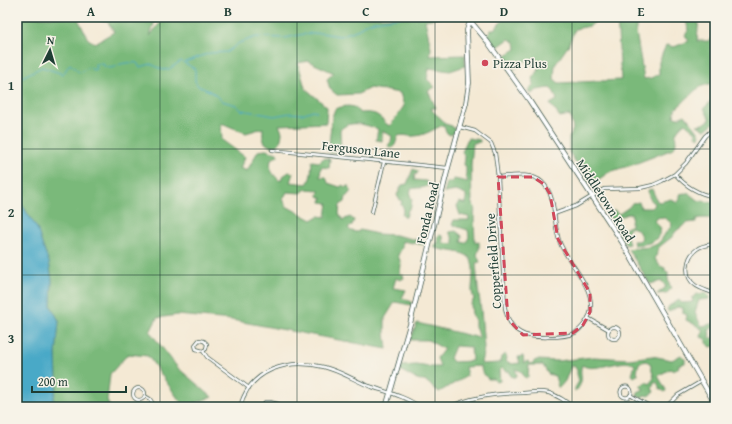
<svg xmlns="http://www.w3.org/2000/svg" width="732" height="424" viewBox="0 0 732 424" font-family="'Gentium Book Plus',serif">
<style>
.forest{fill:#7ab97a;stroke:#4c7b57;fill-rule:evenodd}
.water{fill:#48a9c7;stroke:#34737e}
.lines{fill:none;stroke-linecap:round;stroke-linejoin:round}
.stream{stroke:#48a9c7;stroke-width:1}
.street-casing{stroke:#3f574c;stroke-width:4}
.secondary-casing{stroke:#3f574c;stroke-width:5.5}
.street{stroke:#fff;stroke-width:2.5}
.secondary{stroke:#fff;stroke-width:4}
.marked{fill:none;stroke:#d1495b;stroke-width:3;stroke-dasharray:8 5;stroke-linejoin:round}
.grid{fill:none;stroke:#1f3d34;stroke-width:1;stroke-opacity:0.55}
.poi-dot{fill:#d1495b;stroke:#f7f3e8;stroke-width:1.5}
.labels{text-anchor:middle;stroke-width:3;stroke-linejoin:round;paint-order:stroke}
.poi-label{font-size:13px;fill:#1f3d34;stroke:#f7f3e8;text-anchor:start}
.street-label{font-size:13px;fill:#1f3d34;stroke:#f7f3e8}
.neatline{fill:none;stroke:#1f3d34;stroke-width:1.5}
.grid-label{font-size:13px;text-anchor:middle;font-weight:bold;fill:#1f3d34}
</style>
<rect width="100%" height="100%" fill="#f7f3e8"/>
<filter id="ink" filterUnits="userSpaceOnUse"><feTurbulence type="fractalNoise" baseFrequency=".025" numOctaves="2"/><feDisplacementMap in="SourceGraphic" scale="8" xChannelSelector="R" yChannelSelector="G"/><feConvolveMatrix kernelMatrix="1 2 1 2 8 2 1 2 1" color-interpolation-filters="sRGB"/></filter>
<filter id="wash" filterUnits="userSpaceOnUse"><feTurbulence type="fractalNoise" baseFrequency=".012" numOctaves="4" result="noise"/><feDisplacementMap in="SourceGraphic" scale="16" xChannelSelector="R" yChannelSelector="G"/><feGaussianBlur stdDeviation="0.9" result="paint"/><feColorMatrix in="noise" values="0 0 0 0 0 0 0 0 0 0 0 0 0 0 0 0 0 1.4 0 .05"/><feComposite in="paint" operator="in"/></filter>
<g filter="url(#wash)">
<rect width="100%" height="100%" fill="#f4e9d4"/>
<g class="forest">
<path d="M17,17h60l11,22 7,4 19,-11 -6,-10 -19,-5h67l-6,19 13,-17 4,-2h275l-17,3 6,28 -1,8 35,-1v11l-15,5 -21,-3 -2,11 8,8 -7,4 8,17h-5c3,7 10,8 14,16l7,2 3,4 -1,3 -4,2 -3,-2 -4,-8c-9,4 -19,11 -29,11 -6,1 -8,-2 -16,0l-3,9 -4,4 -3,-4 3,-3 1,-6 -10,-5v10l-6,-1 2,-11c-12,-4 -28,-10 -38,1l1,21 -8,2 -5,-1 4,-35 3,-8c8,-3 20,-6 24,4 6,0 13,-1 18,2 6,3 7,9 13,11l14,-20 -4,-13 -30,-5 -12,6 -21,1 -7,-6 -3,-10 7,-6 -26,-12 -10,2 7,25 22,19 -1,16 -47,2 3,7c0,3 -1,7 -2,10 -3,7 -13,5 -16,-1 -2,-4 -1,-9 -1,-13l-17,5 -25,-10 1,17 23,17 -5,11 7,3 11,-20 8,-1 11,3 1,3 -7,3c-2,12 1,14 9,22l3,-5 6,-4 4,1 -3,9 17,2c5,-6 4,-15 5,-23l7,1 5,-4 6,1 -1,9 -8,-1 -1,10h6l2,6 12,4 3,-2 2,2 4,-1 2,5 -5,6 -1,5 -5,3 -1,9 4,6 7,-3 4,3 -2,5 -4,3 3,3 6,1 3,-2 17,4 18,1 31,7 -1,3 -23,-4v7l-4,7 3,9 -1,10 3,1 1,3 -4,2 -4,-2 -3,10 13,2 -4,8 10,4 -1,3 -16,-3 -10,16v15l2,16 -155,-29 -55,-5 -20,3 -7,14 28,36 34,29 -28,10 -36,-51 -20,-2 -18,20 -3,27 3,6h-58l5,-25 -1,-28 3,-33 -8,-15 1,-26 -3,-18 -6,-15 -6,-19 -20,-31zM306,189l13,1 -1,6 4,2 -1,4 7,1 -2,14 -7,-1 -7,4 -26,-14 -3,-7 4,-7 14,1z"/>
<path d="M506,17h95l-11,9 -15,3 -7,17 -13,19 -1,14 5,4 62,-3 -4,-63h19v15l8,47 7,-1 8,-4v-12l7,-17 8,2 15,-6 -4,-6 3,-4 -1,-7 -2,-2 1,-5h13l-2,24h11l7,-5v47c-23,3 -23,14 -40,26l-1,8 4,1 7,-3 15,19 -1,4 -3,-2v-4l-11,-9c-17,13 -4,17 -12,26l-41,16 -23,7 -18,13 -22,-33v-14l4,-9 -3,-14 -10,2 -10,-13 7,-4 -3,-8 -4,-4 -13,2 -6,4 -3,-4 6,-6 -2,-6 7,-8 -4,-4 -9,-6 -10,8 -6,2 -9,-12 15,-9 -1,-7 -6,-3 -14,10 -9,-13 5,-6 5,-2 3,-4z"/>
<polygon points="714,99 715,122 705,130 697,125 703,124 710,120 704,108"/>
<path d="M468,138l12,2v2l-7,1 -2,22 1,39 3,3 -1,12 1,24 4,-1v7l-2,6 3,7 -4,1 2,25 3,22 3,38 -3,15 1,1 18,-1 1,-6 4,-3 2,4 -1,3 6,3 8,-1 -2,-6 5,-1 1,7 4,-2 3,3 5,-4 22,1 35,-4 36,2 23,-3 20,4 9,-5 4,4v4l-7,2 1,2 -5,4 -4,-2 -12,7 8,14 -1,2 -5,-3 -3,-7h-3l-2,6 2,4 -6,4 -3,-1 -4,3 -4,-3 1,-3 6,-3 -4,-3 7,-4 2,2 5,-6 -4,-15 -4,-2 -7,2 -2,9 2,2 -5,3 -2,-2 3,-10c-12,-9 -40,9 -53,0 -4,11 4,12 -5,25l-2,1v-3l4,-7 -2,-7v-4l-3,-4h-3l-6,15 -6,7 -1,-1 -3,-11 -7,-2 -5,-9h-14l-1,12 -2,1 -3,-2 -1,-4 -7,-3 2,6 -1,2h-4l-3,-4 1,-2h-5l-3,-3 -3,3 1,10 -4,1 -2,-3h-6c-4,-5 -7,-6 -7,-13l-16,1 2,9 -28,16 -12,-10 -13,-4 -14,-8 2,-4 14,-1 14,2h10l-3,-9 7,-9 -16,-9h-18l7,-17 63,15 -5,-11v-8l-3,-4 -1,-11 3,-5c-1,-3 -2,-6 -2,-9 0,-10 5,-30 -6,-35 -8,-4 -21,-4 -31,-7l-1,-3 4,-2 -1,-6 2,-2 4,1v7l10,1v-5l-4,-7 7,-1 6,5 -1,6 5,1 3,-6 -1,-7 -16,-5 2,-5h15v-3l-9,-2 -3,-9 2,-4 7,2v-9l-10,-4 -12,2 3,-11h5l2,-3 14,3 -2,-6v-10l-2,-1 1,-7 -3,-6zM455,346l16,1 1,14 -19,1 -3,-4z"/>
<path d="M413,169l5,2 -1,3h-2l-1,6 12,1 3,4c-5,4 -11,2 -18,4l-1,7 2,2 -1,9 -3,3 -2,7h-2l-2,-3 2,-5 -3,-5 1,-3 -3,-2 -2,-4 5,-10 5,-1z"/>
<path d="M652,189l5,12 3,1 11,-3 6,4 3,-4v-5c10,-3 10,2 18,6 5,2 11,1 17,3v15c-5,1 -14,-1 -19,1v3l-9,1 -11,8 -4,6 -13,10 -4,12 5,7 5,2v3l3,1v7l3,10 -4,4 -10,1 9,-7 -4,-6 -12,3 -22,-35c9,-2 21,0 29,-5 6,-4 8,-13 14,-17l1,-3c-6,-6 -12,-10 -18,-3l7,7c-3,16 -14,16 -27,17l-1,-4h6l3,-3 -5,-9 -6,-2 -5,6 3,11 -3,1 -10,-16 1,-3 8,3 6,-4 1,-11h-5l-15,6 -6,-7 1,-1h5l2,-2 5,4 10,-7 4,-5 1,1 5,-1 2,6h11l2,-2 1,-3c-6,-3 -6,-6 -7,-13z"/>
<path d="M706,293l3,3v3l-10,1 -4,12c3,5 3,10 7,14l13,-3v3l-6,4 1,8h5v8l-4,1 -5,-4v-4l-5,-2 2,-7 -9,-6 -8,-4 1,-5 -4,-2v-5l-6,-1 -8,5 -2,-2 2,-4 10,-6 3,3 11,-1 -1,-4 5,-4z"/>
</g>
<polygon class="water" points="17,197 37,228 43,247 49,262 52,280 51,306 59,321 56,354 57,382 52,407 17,407"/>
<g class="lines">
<g class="stream">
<polyline points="185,62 210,53 227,52 239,43 256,37 285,38 304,34 321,33 340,36 359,29 363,25 374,21 402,17"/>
<path d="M17,72l5,5 20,-10 21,7 7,-10 10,9 9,-6 4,3 3,-1 -1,-5h8l2,3c9,2 9,0 16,-3 2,-1 14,-2 16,-1l3,4 11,-3 12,6 6,-1 12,-8 14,8v12l3,5 14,6 10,9 14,4 5,5 6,1 27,5 16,-3 12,1 11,-4 4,2"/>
</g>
</g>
</g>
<g filter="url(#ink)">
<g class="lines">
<g class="street-casing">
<g id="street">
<polyline points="642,17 645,19 648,17"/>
<path d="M460,127l15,4 16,12 4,10 3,24 7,131c2,10 6,20 16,25 9,6 44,5 54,0 6,-4 12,-12 15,-19 7,-25 -21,-49 -30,-71 -8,-19 -2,-46 -18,-61 -11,-10 -30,-6 -44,-5"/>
<polyline points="272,150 448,168"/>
<path d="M675,174c11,13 23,20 40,23"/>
<polyline points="372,212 384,162"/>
<polyline points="554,214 576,206 604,189 640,188 653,185 662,181 675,174 686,163 705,136 715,127"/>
<path d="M715,244c-6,1 -13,1 -18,5 -11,8 -14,27 -2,36 5,4 14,6 20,9"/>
<polyline points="588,318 609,330"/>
<circle cx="614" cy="333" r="6"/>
<polyline points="203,351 206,349 207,344 204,341 199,340 195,345 196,349 203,351 207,357 249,388"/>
<circle cx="626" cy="392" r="5.5"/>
<circle cx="139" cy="394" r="6"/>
<polyline points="630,395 651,407"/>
<polyline points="145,396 150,399 155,407"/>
<path d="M240,407c10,-38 48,-49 84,-40 16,4 30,13 45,19 17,6 36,10 51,21"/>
<polyline points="264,407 265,402 270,402 278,404 280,407"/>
<path d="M449,407c24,-11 49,-14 75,-14 8,-1 17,-2 25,0 9,3 17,8 23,14"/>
<polyline points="666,407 678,395 702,381"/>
</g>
</g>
<g class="secondary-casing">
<g id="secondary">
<polyline points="467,17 487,41 529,100 622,242 715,404"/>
<polyline points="386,407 410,324 448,168 466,103 469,83 467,30 470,21"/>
</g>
</g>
<use href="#street" class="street"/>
<use href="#secondary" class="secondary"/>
</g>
</g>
<path class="marked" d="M498,177h35l11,7 6,10 8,45 32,54v19l-7,13 -10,8 -50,2 -15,-16z"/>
<path class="grid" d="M160,17v390M297,17v390M435,17v390M572,17v390M17,149h698M17,275h698"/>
<circle class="poi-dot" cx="485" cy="63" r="4"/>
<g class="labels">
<g class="poi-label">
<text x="493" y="68">Pizza Plus</text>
</g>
<g class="street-label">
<text transform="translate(361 149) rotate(6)" y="5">Ferguson Lane</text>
<text transform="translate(606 200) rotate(57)" y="5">Middletown Road</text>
<text transform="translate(427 213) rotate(-77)" y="5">Fonda Road</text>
<text transform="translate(493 261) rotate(-94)" y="5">Copperfield Drive</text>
</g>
</g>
<rect width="732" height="424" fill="none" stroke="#f7f3e8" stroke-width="44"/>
<g transform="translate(50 50) rotate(5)" stroke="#f7f3e8" stroke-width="3" paint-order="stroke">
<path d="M0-3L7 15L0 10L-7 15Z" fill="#1f3d34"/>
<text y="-6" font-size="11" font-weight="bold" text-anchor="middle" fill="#1f3d34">N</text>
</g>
<path d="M32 386v6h94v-6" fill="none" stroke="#1f3d34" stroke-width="2"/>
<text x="38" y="386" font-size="12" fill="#1f3d34" stroke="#f7f3e8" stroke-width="3" paint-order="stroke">200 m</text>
<rect x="22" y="22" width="688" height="380" class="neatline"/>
<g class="grid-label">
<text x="91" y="16">A</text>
<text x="228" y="16">B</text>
<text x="366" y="16">C</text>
<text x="504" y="16">D</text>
<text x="641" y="16">E</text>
<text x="11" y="90">1</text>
<text x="11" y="217">2</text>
<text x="11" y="343">3</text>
</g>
</svg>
